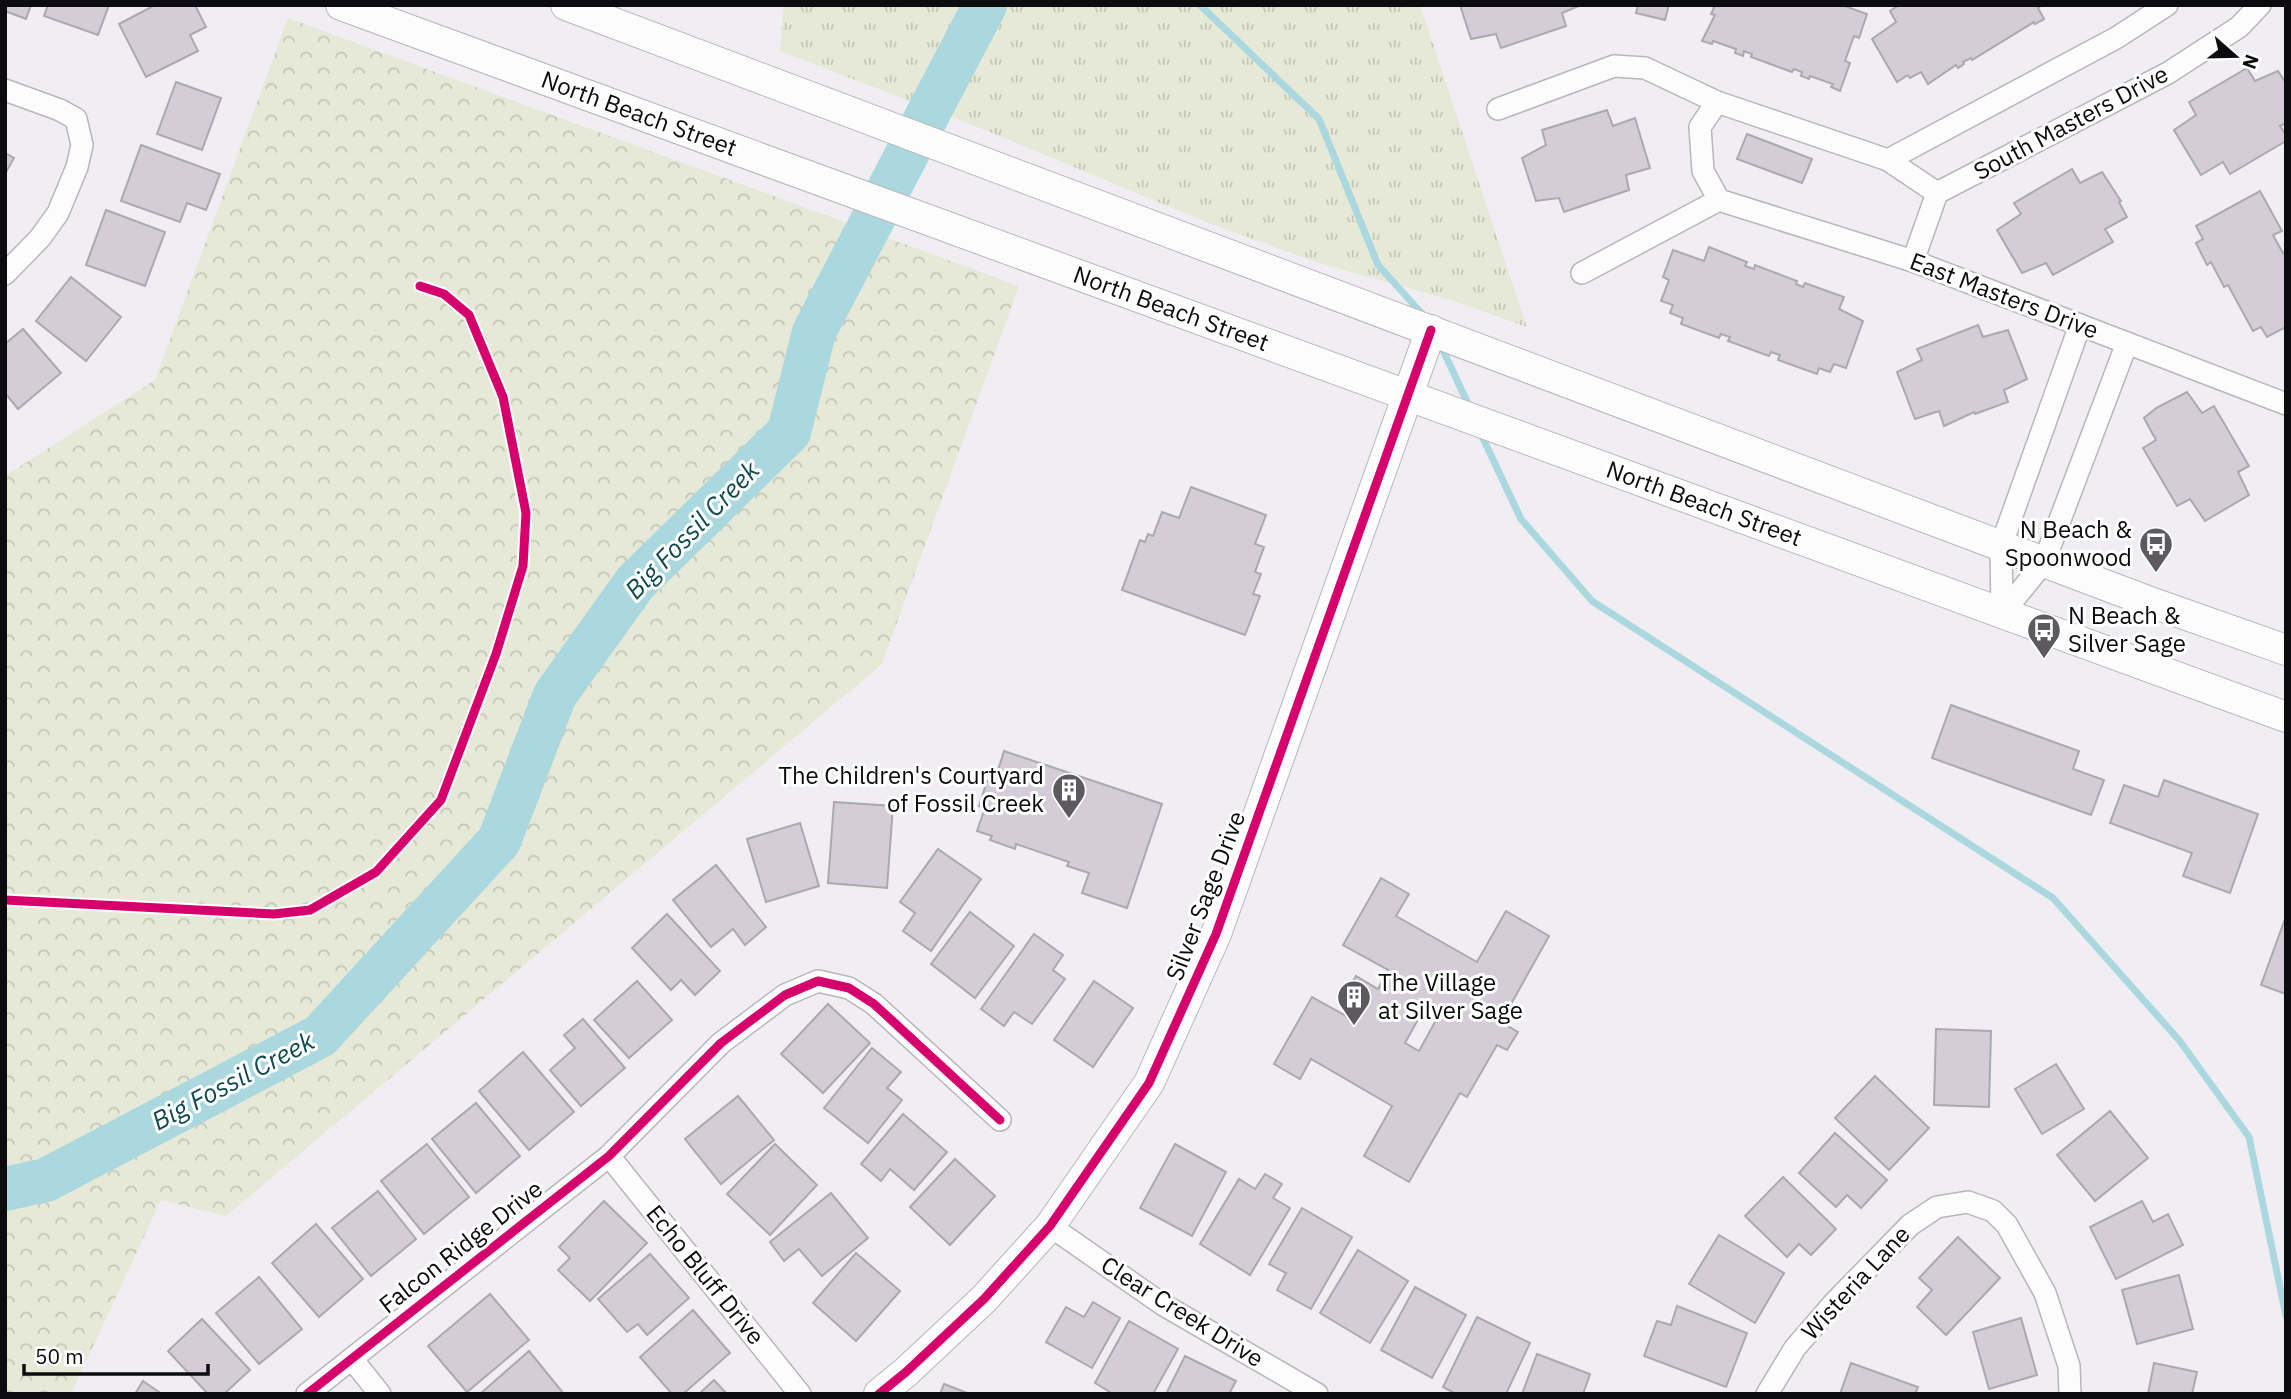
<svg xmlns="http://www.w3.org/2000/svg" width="2291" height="1399" viewBox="0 0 2291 1399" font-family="'IBM Plex Sans',sans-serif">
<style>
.grass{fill:url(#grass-tufts)}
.park{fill:url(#park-crowns)}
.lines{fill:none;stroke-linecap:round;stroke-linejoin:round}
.stream{stroke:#abd8df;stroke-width:7}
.river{stroke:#abd8df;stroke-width:44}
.building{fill:#d4ccd6;stroke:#aaa9ac;stroke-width:2;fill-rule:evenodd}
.street-casing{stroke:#b8b6ba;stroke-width:24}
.secondary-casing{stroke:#b8b6ba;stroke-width:32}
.street{stroke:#fdfcfd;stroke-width:21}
.secondary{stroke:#fdfcfd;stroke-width:30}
.cycleway-casing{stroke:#fff;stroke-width:13}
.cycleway{stroke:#d6006c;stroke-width:9}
.labels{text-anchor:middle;stroke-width:6;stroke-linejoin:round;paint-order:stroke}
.street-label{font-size:24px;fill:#0c0b0d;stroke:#fff}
.poi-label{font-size:24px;fill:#0c0b0d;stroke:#fff;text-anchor:end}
.water-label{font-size:26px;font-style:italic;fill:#0d494f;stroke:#fff}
</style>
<defs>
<pattern id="grass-tufts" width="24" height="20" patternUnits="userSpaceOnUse" patternTransform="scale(1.75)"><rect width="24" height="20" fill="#e6e9d7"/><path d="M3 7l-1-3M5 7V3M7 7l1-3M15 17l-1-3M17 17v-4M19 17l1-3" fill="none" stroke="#c4c6b7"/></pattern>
<pattern id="park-crowns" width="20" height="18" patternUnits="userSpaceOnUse" patternTransform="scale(1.75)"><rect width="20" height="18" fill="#e6e9d7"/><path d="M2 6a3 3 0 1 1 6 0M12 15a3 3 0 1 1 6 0" fill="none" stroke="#c4c6b7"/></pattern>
</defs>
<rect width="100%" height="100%" fill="#f0eef3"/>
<polygon class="grass" points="784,5 1420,5 1527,327 1454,301 1319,263 1206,222 975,126 780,51"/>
<polygon class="park" points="288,18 1019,286 882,664 226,1216 161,1200 71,1394 5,1394 5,476 155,380"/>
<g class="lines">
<g class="stream">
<polyline points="1200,5 1319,119 1378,265 1425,317"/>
<polyline points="1441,346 1470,408"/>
<polyline points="1480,432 1521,519 1592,601 2053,898 2179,1040 2249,1137 2286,1316"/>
</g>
<polyline class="river" points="5,1189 46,1180 320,1036 499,841 555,695 635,583 789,432 814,332 985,5"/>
</g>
<g class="building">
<polygon points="5,5 31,5 26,19 5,11"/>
<polygon points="48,5 109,5 98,35 44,16"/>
<polygon points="155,5 195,5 206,27 190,35 198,51 146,77 119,24"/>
<polygon points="1460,5 1581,5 1562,13 1566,26 1501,48 1496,34 1471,39"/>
<polygon points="1638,5 1669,5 1665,20 1636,13"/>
<polygon points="1715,5 1842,5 1867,14 1859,38 1854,36 1845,61 1850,63 1840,91 1831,87 1833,84 1810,76 1809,79 1801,76 1802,72 1794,69 1792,72 1751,57 1752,54 1744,51 1743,56 1735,53 1736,49 1713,41 1712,44 1702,41 1715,15 1711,14"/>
<polygon points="1899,5 2042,5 2038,8 2044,19 2035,24 2034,22 1972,60 1971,58 1963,62 1964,64 1958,68 1956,65 1928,84 1921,72 1910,78 1908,75 1897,82 1872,39 1896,22 1890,11"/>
<polygon points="2247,68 2255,81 2278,71 2286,83 2286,123 2280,126 2286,135 2286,141 2230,174 2223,162 2201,175 2174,130 2196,115 2189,102"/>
<polygon points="176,82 221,98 202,150 157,134"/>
<polygon points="1607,110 1613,126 1635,118 1650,168 1626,175 1629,190 1564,212 1559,198 1536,201 1522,158 1546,145 1542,130"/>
<polygon points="1747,134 1812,159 1802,183 1737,159"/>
<polygon points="141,145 220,174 206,210 187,203 180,222 121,201"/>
<polygon points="5,153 14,158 5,174"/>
<polygon points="2072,169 2080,183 2102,172 2121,201 2119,202 2127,217 2105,229 2113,242 2053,275 2046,263 2022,273 1997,230 2021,214 2014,203"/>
<polygon points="2260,191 2282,231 2273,235 2283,253 2286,251 2286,327 2267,337 2261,327 2253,331 2228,285 2224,287 2211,262 2207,265 2196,243 2203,239 2196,226"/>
<polygon points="106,210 165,232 145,286 86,265"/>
<polygon points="1709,247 1747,262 1745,266 1754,269 1755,265 1797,281 1796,284 1803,287 1805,283 1844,297 1839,309 1863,321 1846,368 1834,364 1830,372 1819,368 1817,374 1778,360 1780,355 1771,352 1769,356 1728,341 1730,337 1721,334 1719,338 1681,324 1683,318 1670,313 1673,305 1661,301 1669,280 1663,277 1673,250 1704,261"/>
<polygon points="71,277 121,317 86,361 36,321"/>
<polygon points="1978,325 1983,337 2008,330 2027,379 2004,390 2008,402 1975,414 1974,412 1944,426 1939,411 1915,419 1897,372 1922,360 1917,349"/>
<polygon points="23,329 61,373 18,409 5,393 5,344"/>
<polygon points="2187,392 2202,413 2214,406 2249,466 2238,472 2249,495 2205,521 2190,499 2177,506 2143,448 2156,440 2144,418 2156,408"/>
<polygon points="1191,487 1266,515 1255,544 1264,547 1255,572 1261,574 1253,594 1260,596 1245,635 1122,590 1140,540 1145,542 1148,534 1153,536 1162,512 1179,518"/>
<polygon points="1951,705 2079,751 2073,769 2104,780 2091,815 1932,758"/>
<polygon points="1004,751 1162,804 1127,908 1082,893 1089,873 1067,866 1069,862 1016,844 1015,849 990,840 992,836 977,831 985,808 979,806 987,781 994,783"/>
<polygon points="2164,780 2258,814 2230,893 2183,876 2192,853 2110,823 2124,785 2158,797"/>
<polygon points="834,802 893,806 887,888 828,883"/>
<polygon points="800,823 819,886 766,902 747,839"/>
<polygon points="938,849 981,879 931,951 903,931 915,913 900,902"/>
<polygon points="716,865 766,927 745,945 733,929 711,947 673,900"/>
<path d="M1381,878l28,16 -13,22 81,46 29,-51 43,25 -48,86 17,10 -11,18 -10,-5 -30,52 -7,-4 -51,89 -45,-26 28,-50 -81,-47 -11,20 -26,-15 38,-67 45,25 9,-16 -20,-12 10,-18 22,13 10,-19 -45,-25zM1426,1005l14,8 -21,38 -14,-8z"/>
<polygon points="970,912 1014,946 975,998 931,964"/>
<polygon points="667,914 720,971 695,995 681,980 671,990 632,948"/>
<polygon points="2286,916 2286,994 2261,985"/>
<polygon points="1034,934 1063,955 1053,970 1065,979 1032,1024 1014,1012 1004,1026 981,1009"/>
<polygon points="637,981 672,1020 629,1058 594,1020"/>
<polygon points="1094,981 1133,1008 1093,1067 1054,1040"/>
<polygon points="828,1004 870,1043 823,1093 781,1054"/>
<polygon points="583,1019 625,1068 581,1106 550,1070 575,1048 564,1035"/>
<polygon points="1936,1029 1991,1031 1989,1107 1934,1105"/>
<polygon points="872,1048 901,1072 887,1088 902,1100 868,1143 824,1108"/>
<polygon points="523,1052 574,1112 529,1150 479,1091"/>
<polygon points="2056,1064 2084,1109 2042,1134 2015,1089"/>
<polygon points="1875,1076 1929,1128 1889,1170 1835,1118"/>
<polygon points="738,1096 774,1140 721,1184 685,1139"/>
<polygon points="476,1103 520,1156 476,1193 432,1139"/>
<polygon points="2110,1111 2148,1158 2095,1201 2057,1155"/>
<polygon points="903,1114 947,1152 914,1190 890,1169 881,1181 861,1164"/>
<polygon points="1835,1133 1887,1180 1861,1208 1847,1195 1836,1207 1799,1173"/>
<polygon points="427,1144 469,1197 424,1234 381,1181"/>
<polygon points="775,1144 817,1185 770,1235 727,1194"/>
<polygon points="1175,1144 1226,1172 1192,1236 1140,1208"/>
<polygon points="955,1159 995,1196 950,1245 910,1207"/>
<polygon points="1265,1174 1282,1184 1273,1198 1290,1208 1250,1275 1200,1244 1239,1179 1255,1189"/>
<polygon points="1783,1177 1836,1229 1811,1255 1799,1244 1787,1257 1745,1216"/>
<polygon points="378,1191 416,1239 371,1276 332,1228"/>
<polygon points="831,1193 868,1238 822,1276 799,1249 784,1261 770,1242"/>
<polygon points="604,1201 647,1243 590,1301 558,1270 570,1258 559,1247"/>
<polygon points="2142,1201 2153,1222 2168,1214 2183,1245 2116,1279 2090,1227"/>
<polygon points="1302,1208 1352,1237 1311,1309 1277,1290 1286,1273 1269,1264"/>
<polygon points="316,1224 363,1279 319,1317 272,1263"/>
<polygon points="1719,1235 1784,1273 1755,1323 1689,1284"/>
<polygon points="1958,1237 2000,1278 1946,1335 1917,1307 1932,1290 1919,1278"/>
<polygon points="1358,1250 1408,1281 1370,1343 1320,1313"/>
<polygon points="856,1253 900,1291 856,1341 813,1303"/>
<polygon points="650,1254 689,1298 647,1335 638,1324 627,1332 598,1299"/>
<polygon points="2179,1275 2193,1329 2137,1344 2122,1290"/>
<polygon points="259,1277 302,1329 259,1364 216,1313"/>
<polygon points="1415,1287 1466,1315 1432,1378 1381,1350"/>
<polygon points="490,1294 529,1340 467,1392 428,1346"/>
<polygon points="1093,1302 1120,1318 1092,1368 1046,1342 1066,1307 1084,1317"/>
<polygon points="1677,1306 1747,1333 1726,1387 1644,1356 1657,1321 1671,1325"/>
<polygon points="693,1310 730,1353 683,1394 672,1394 640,1357"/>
<polygon points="1477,1317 1530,1343 1506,1394 1456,1394 1443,1387"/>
<polygon points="2021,1318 2037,1375 1989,1389 1973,1332"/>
<polygon points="202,1319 250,1370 224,1394 208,1394 168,1351"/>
<polygon points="1129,1321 1178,1349 1153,1394 1113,1394 1095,1383"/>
<polygon points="529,1351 564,1394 480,1394"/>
<polygon points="1537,1354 1590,1374 1583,1394 1522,1394"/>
<polygon points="1185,1356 1236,1381 1229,1394 1166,1394"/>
<polygon points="1851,1363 1918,1387 1915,1394 1840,1394"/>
<polygon points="2154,1363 2197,1372 2192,1394 2148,1394"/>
<polygon points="714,1380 727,1394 699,1394"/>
<polygon points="143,1381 162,1394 135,1394"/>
<polygon points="944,1384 970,1394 940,1394"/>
</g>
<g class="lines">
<g class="street-casing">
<g id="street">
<polyline points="5,90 60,110 76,119 82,145 77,167 58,213 40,238 5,274"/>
<polyline points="1717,102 1700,127 1703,171 1719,200 1913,261 2286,404"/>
<polyline points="1498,109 1614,66 1645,68 1717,102 1888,160 1937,193"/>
<polyline points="1888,160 2116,38 2167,5"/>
<polyline points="1913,261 1937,193 2168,73 2239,27 2260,5"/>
<polyline points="1582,273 1719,200"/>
<polyline points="2002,614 2001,546 2080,325"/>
<polyline points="2002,614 2044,562 2127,343"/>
<polyline points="609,1156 800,1394"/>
<polyline points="1050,1226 1162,1304 1317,1394"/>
<polyline points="352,1359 380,1394"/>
<polyline points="307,1394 609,1156 721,1043 785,995 818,981 849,988 874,1004 1000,1120"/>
<polyline points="1767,1394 1795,1348 1833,1304 1910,1225 1937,1207 1968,1202 1993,1211 2007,1225 2045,1293 2069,1366 2070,1394"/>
</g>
</g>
<g class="secondary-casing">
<g id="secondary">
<polyline points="341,5 2286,717"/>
<polyline points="566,5 2150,602 2286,650"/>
<polyline points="879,1394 906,1372 984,1299 1050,1226 1149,1083 1216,934 1431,330"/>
</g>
</g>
<use href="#street" class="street"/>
<use href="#secondary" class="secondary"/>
<g class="cycleway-casing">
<g id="cycleway">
<polyline points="5,900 274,914 310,910 376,872 441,800 496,654 523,566 526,513 503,397 469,315 444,294 420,286"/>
<polyline points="307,1394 609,1156 721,1043 785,995 818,981 849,988 874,1004 1000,1120"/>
<polyline points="879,1394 906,1372 984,1299 1050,1226 1149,1083 1216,934 1431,330"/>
</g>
</g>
<use href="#cycleway" class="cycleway"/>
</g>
<defs>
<g id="bus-pin" transform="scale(1.75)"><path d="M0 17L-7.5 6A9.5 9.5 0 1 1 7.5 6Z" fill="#5c5a5e" stroke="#fff"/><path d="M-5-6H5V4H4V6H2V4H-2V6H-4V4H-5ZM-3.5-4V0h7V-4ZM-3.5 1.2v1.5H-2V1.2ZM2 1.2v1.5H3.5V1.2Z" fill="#fff"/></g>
<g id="building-pin" transform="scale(1.75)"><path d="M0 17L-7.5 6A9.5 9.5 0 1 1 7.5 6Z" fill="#5c5a5e" stroke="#fff"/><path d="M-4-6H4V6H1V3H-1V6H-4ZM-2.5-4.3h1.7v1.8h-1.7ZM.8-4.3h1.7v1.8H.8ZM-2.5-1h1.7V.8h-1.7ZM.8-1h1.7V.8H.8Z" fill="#fff"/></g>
</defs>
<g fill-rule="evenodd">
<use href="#bus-pin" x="2156" y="544"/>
<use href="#bus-pin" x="2044" y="630"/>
<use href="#building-pin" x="1069" y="790"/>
<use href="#building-pin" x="1354" y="997"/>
</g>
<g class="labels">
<g class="street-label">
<text transform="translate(639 114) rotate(20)" y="8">North Beach Street</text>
<text transform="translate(2071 123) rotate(-28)" y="8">South Masters Drive</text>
<text transform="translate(2004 296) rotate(21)" y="8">East Masters Drive</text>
<text transform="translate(1171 309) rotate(20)" y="8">North Beach Street</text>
<text transform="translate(1704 504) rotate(20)" y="8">North Beach Street</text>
<text transform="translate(1206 896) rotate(-69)" y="8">Silver Sage Drive</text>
<text transform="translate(461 1247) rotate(-38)" y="8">Falcon Ridge Drive</text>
<text transform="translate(705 1275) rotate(51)" y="8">Echo Bluff Drive</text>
<text transform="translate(1856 1283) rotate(-47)" y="8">Wisteria Lane</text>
<text transform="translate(1182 1312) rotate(32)" y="8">Clear Creek Drive</text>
</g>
<g class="poi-label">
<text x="2132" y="538">N Beach &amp;<tspan x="2132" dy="28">Spoonwood</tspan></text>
<text x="2068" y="624" text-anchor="start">N Beach &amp;<tspan x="2068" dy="28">Silver Sage</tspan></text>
<text x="1044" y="784">The Children's Courtyard<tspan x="1044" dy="28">of Fossil Creek</tspan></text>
<text x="1378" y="991" text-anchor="start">The Village<tspan x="1378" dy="28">at Silver Sage</tspan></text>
</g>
<g class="water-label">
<text transform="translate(692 530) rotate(-46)" y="9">Big Fossil Creek</text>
<text transform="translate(233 1081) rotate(-28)" y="9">Big Fossil Creek</text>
</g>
</g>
<rect width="2291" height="1399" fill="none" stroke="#0c0b0d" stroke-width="14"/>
<g transform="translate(2235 56) rotate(110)" stroke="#ffffff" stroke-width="5" paint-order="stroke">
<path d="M0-5L12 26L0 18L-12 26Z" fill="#0c0b0d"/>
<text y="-10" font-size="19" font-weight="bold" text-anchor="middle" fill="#0c0b0d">N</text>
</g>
<path d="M24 1364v10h184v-10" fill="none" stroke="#0c0b0d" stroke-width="3.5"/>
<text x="35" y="1364" font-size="21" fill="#0c0b0d" stroke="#ffffff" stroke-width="5" paint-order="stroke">50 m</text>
</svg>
